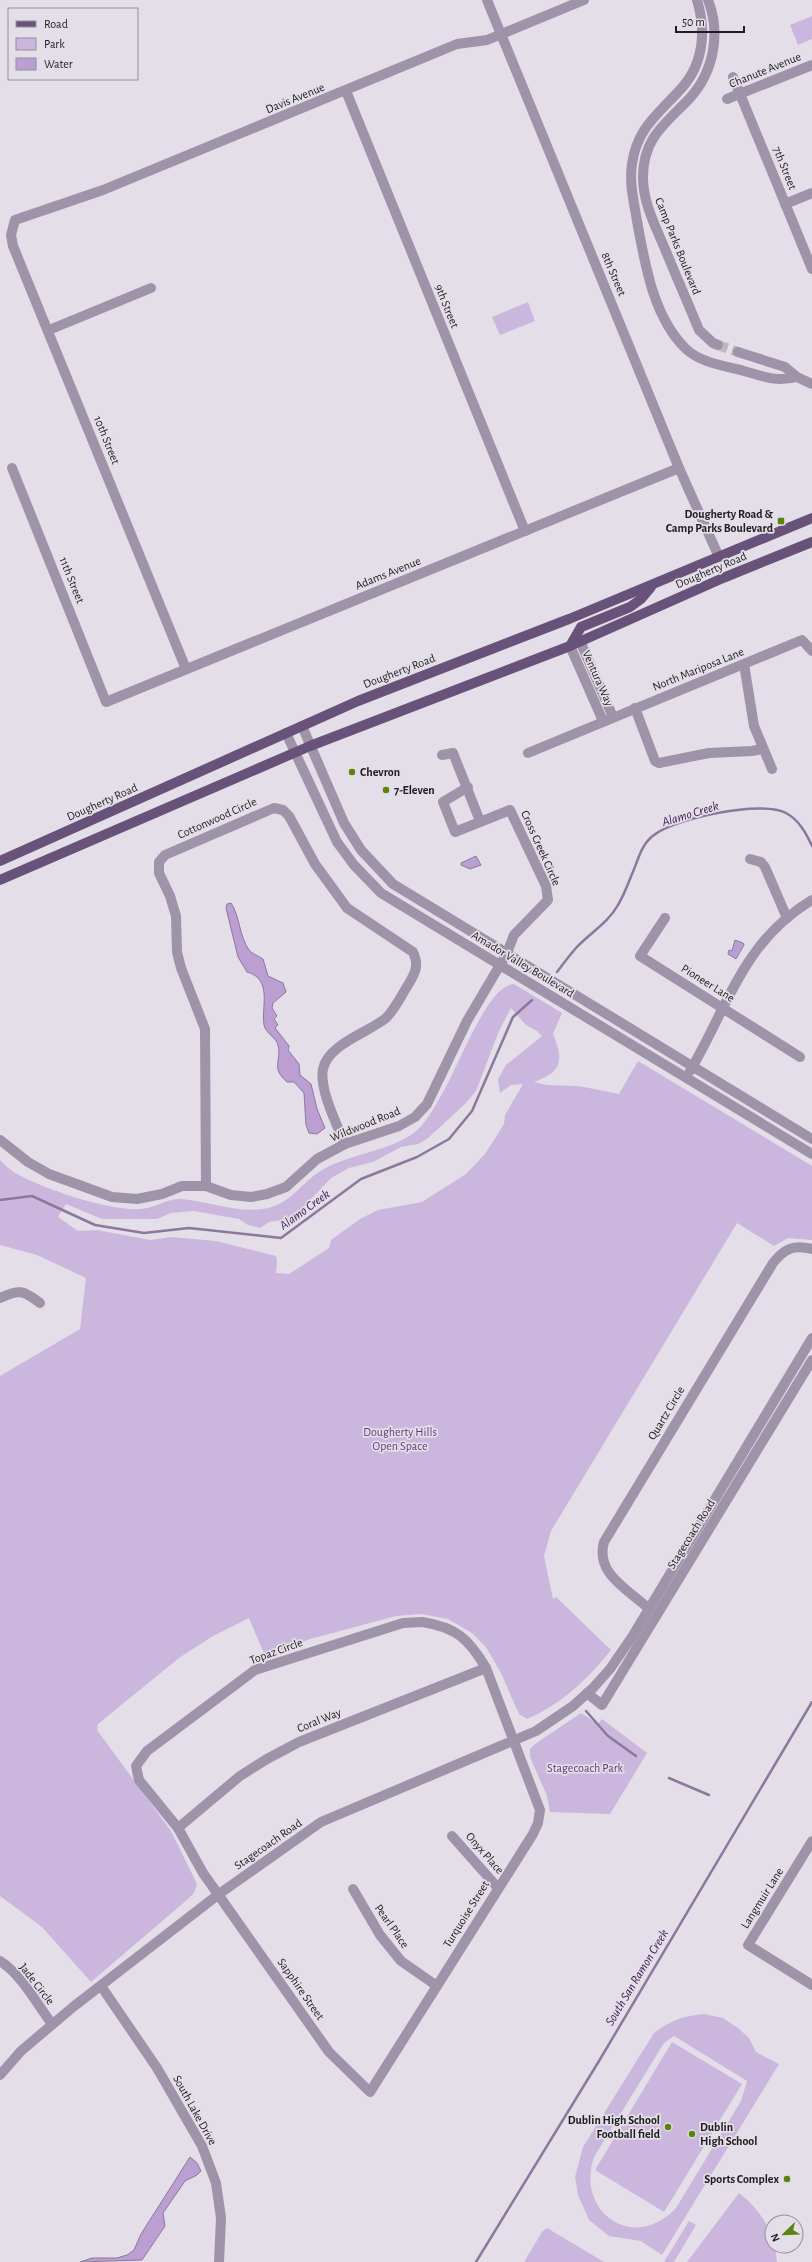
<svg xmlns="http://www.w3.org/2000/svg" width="812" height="2262" viewBox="0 0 812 2262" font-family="'Alegreya Sans',sans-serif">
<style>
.green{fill:#cbb7dd;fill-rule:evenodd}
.water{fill:#bb9fd3;stroke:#8c789d}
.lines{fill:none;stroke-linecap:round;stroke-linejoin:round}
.stream{stroke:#8c789d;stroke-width:2.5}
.minor-tunnel{stroke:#bcb7c0;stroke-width:10;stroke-dasharray:10 5;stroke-linecap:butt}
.minor{stroke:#9f93aa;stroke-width:10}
.major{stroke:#68527a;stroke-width:10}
.poi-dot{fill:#5a840e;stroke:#e3dee8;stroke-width:1.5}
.labels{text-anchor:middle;stroke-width:3.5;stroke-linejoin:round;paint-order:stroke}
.street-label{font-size:12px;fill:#1e1c1f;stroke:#e3dee8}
.poi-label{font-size:12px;font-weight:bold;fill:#1e1c1f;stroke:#e3dee8;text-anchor:end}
.park-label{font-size:12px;fill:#603c7c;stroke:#e3dee8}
.water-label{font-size:13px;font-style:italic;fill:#3d1855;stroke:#e3dee8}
</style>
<rect width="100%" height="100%" fill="#e3dee8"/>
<g class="green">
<polygon points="812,16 812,39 798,45 790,25"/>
<polygon points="528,302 535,321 500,335 492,317"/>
<path d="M514,984l48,29 -9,21c11,27 9,38 -19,48l13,3 32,1 40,8 19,-33 174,105v74l-24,-2 -14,8 -37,-23 -186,308 -7,25 9,43 3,-2 55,53c-24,30 -48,53 -84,69l-8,-5 -18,-41 -15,-26 -14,-14 -24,-14 -27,-5 -25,2 -86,23 -45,17 -16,-38 -36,18 -34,22 -81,66 -1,6 74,101 26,53 -3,9 -6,6 -97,83 -49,-55 -42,-31v-520l80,-47 6,-51 -49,-23 -37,-10v-85c5,5 11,11 17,14 30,16 91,37 124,35 14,-1 26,-11 40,-10 27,2 54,14 82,10 28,-4 36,-25 59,-39 28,-16 62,-18 89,-35 37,-23 67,-148 103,-151zM511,1008l15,17 11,6 5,5 -36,29 -8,14 2,14 11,-8 12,-1 -18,31 -1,9 -19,30 -19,20 -44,28 -44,8 -18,9 -29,21 -2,8 -40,26 -13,-1 1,-13 -1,-4 -60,-15 -45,-4 -21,3 -53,-10 -19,1 -20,-14 8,-13 36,15h55l14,-6 23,-2 45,8 9,6 12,3 9,-6 24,-4 38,-40 18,-10 24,-6 28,-15 17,-3 9,-5 38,-35 11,-13 23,-60z"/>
<polygon points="581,1713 598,1724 602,1719 647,1753 610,1814 550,1812 547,1796 530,1757 530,1749 535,1744"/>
<path d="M704,2014l19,4 15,10 11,10 7,14 23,12 -117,191 -21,-14 -32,-5 -20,-16 -11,-25 -3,-18 8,-30 71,-114c18,-13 29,-17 50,-19zM674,2036l73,45 -6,20 -65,107c-41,45 -101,5 -82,-51l70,-114z"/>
<polygon points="672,2042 742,2084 664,2212 595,2170"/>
<path d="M739,2193c16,12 33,33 33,53h3l2,16h-90z"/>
<polygon points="689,2221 696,2225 674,2262 664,2262"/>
<polygon points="547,2228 604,2262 524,2262 542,2232"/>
</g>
<g class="water">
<polygon points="476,856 481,865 470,869 461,865 461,863"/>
<path d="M231,903c9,13 8,33 18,47 3,4 10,6 14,9l5,17 15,7 3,9 -13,11 -1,5 5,8 -3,3 4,6 -3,3 14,18 -1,4 11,14 1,11 11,9 6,25 8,19 -8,6 -8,-1 -3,-8 -2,-32 -10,-11h-7c-17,-15 -5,-20 -9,-37 -2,-8 -12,-11 -14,-20 -3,-18 9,-46 -17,-53l-9,-15 -12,-49 1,-4z"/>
<polygon points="735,940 743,943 744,945 736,959 728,954 729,950 732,951"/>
<polygon points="190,2157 197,2163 201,2171 197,2175 185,2181 163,2213 165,2226 142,2260 80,2262 92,2258 117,2258 127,2255 134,2250 141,2234"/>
</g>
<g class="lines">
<g class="stream">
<path d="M557,972c6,-8 12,-16 19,-24 14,-15 32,-25 42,-43 6,-10 10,-21 14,-31 6,-13 9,-30 22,-39 21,-17 108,-35 132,-22 13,7 20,20 26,33"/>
<polyline points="0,1200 32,1196 95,1225 144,1233 189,1228 281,1238 361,1179 417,1157 449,1139 472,1111 513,1017 532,1000"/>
<polyline points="586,1711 608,1736 636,1756"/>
<polyline points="669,1778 709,1795"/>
<polyline points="476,2262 599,2061 812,1702"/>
</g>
<polyline class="minor-tunnel" points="718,345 738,352"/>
<g class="minor">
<polyline points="487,0 679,468 719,557"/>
<path d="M697,0c10,33 6,67 -19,92 -22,24 -41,37 -46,72 -3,19 2,38 5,57 8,43 16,96 49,128 15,14 39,17 58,22 21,6 32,11 53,6"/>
<path d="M708,0c13,33 6,72 -19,99 -24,25 -46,39 -46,78 0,26 12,48 22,72 11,27 23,54 34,81l14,13 5,2"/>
<polyline points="733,77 812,269"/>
<polyline points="346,91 525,531"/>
<polyline points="727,99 812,65"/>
<polyline points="785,204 812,193"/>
<polyline points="49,330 151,288"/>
<polyline points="738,352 785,367 797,377 812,384"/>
<polyline points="12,468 106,702 679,468"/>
<polyline points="580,641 613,717"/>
<polyline points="570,646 603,721"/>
<polyline points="744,664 754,726 772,769"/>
<polyline points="186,669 13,246 11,235 15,220 103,190 457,44 487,40 584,0"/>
<polyline points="635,708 655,761 659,763 709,753 752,751 762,749"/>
<polyline points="302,726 344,823 361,850 393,884 812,1139"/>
<polyline points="286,733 337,842 354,865 381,893 812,1154"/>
<polyline points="528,753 802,640 812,651"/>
<polyline points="442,755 453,753 480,821"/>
<polyline points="750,859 761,862 765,867 787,918"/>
<polyline points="665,918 640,956 800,1057"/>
<path d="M690,1071c38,-64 52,-129 122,-171"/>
<polyline points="0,1140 28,1162 49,1174 112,1197 137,1199 162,1194 182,1186 206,1186 231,1195 251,1197 267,1194 286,1187 317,1159 345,1144 399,1126 415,1117 427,1104 467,1021 507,953 514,935 548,900 546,886 510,810 455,832 443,802 468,787"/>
<path d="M206,1186l-1,-157 -24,-61 -4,-16 -1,-36 -6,-20 -11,-23v-11l6,-7 109,-47 9,2 6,6 26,48 32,44 66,44c6,13 3,20 -5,33 -7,11 -13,24 -22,33 -18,15 -58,26 -63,51 -4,20 14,56 22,75"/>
<path d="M0,1298c19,-9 23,-8 40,5"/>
<path d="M648,1608c-21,-19 -53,-35 -44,-66l169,-279c11,-14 21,-19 39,-14"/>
<path d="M422,1622c34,5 47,17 64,46l54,142 -2,13 -5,11 -163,258 -41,-40 -126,-179 -25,-45 -39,-48 -3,-14 11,-15 108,-81 148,-47z"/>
<polyline points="587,1693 602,1705 812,1360"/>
<polyline points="178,1828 240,1776 267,1759 299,1742 486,1668"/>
<polyline points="452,1836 498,1888"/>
<polyline points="812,1841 748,1945 812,1985"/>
<polyline points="353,1889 380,1935 401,1961 437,1986"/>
<path d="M0,1961c21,13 37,43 52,63"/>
<polyline points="101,1986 157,2068 202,2146 216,2183 221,2218 219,2262"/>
<polyline points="0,2075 21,2051 73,2007 219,1894 321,1822 536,1731 573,1706 593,1688 610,1669 632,1637 812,1338"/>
</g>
<g class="major">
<polyline points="570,646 581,627 630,607 641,599 651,587"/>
<polyline points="0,861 358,701 569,619 812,518"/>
<polyline points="0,880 310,746 570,646 723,578 812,542"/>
</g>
</g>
<g class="poi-dot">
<rect x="777" y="517" width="8" height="8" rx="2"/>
<circle cx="352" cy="772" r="4"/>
<circle cx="386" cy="790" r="4"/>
<circle cx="668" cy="2127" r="4"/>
<circle cx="692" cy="2134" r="4"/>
<circle cx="787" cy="2179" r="4"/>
</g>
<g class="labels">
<g class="street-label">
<text transform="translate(765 70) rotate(-22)" y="4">Chanute Avenue</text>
<text transform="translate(295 98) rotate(-22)" y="4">Davis Avenue</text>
<text transform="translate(785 168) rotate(68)" y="4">7th Street</text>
<text transform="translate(678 246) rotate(68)" y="4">Camp Parks Boulevard</text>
<text transform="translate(614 274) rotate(67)" y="4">8th Street</text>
<text transform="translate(447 306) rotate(68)" y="4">9th Street</text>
<text transform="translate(107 440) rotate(68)" y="4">10th Street</text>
<text transform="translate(711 570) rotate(-23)" y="4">Dougherty Road</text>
<text transform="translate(388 573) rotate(-22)" y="4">Adams Avenue</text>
<text transform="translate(72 580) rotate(68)" y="4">11th Street</text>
<text transform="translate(698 669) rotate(-22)" y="4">North Mariposa Lane</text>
<text transform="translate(399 671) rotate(-21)" y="4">Dougherty Road</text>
<text transform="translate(598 678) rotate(66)" y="4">Ventura Way</text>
<text transform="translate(102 802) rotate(-24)" y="4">Dougherty Road</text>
<text transform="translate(217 818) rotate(-24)" y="4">Cottonwood Circle</text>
<text transform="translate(541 848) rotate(66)" y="4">Cross Creek Circle</text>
<text transform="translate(523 964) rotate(31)" y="4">Amador Valley Boulevard</text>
<text transform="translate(708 983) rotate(32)" y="4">Pioneer Lane</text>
<text transform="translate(365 1124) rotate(-22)" y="4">Wildwood Road</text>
<text transform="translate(666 1413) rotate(-59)" y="4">Quartz Circle</text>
<text transform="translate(691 1534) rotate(-58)" y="4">Stagecoach Road</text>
<text transform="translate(276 1651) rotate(-20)" y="4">Topaz Circle</text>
<text transform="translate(319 1720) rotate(-22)" y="4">Coral Way</text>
<text transform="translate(268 1844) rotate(-35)" y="4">Stagecoach Road</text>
<text transform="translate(485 1853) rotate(49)" y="4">Onyx Place</text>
<text transform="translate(762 1898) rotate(-58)" y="4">Langmuir Lane</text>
<text transform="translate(466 1914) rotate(-58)" y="4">Turquoise Street</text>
<text transform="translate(392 1926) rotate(55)" y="4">Pearl Place</text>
<text transform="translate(37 1984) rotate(52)" y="4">Jade Circle</text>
<text transform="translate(301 1989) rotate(55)" y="4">Sapphire Street</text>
<text transform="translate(195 2110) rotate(61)" y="4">South Lake Drive</text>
</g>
<g class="poi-label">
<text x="773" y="518">Dougherty Road &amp;<tspan x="773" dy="14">Camp Parks Boulevard</tspan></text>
<text x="360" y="776" text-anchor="start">Chevron</text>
<text x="394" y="794" text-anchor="start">7-Eleven</text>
<text x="660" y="2124">Dublin High School<tspan x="660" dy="14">Football field</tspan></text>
<text x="700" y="2131" text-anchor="start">Dublin<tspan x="700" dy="14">High School</tspan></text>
<text x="779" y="2183">Sports Complex</text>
</g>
<g class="park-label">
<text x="400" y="1436">Dougherty Hills<tspan x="400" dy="14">Open Space</tspan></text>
<text x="585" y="1772">Stagecoach Park</text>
</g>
<g class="water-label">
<text transform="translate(690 813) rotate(-17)" y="5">Alamo Creek</text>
<text transform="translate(304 1209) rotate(-36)" y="5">Alamo Creek</text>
<text transform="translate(636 1977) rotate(-59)" y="5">South San Ramon Creek</text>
</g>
</g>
<rect x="8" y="8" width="130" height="72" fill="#e3dee8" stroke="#949098"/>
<rect x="16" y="21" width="20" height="6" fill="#68527a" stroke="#949098"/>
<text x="44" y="28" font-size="12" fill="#1e1c1f">Road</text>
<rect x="16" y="38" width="20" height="12" fill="#cbb7dd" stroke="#949098"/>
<text x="44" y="48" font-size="12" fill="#1e1c1f">Park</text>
<rect x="16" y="58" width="20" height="12" fill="#bb9fd3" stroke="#949098"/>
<text x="44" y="68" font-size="12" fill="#1e1c1f">Water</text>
<g transform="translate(784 2234) rotate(247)"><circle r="19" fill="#e3dee8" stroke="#949098"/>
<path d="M0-3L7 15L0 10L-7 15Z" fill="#5a840e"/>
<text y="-6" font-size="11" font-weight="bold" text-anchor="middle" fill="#1e1c1f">N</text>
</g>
<path d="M676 26v6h68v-6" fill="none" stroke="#1e1c1f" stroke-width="2"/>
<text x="682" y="26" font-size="12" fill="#1e1c1f" stroke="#e3dee8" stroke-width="3" paint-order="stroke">50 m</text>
</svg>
